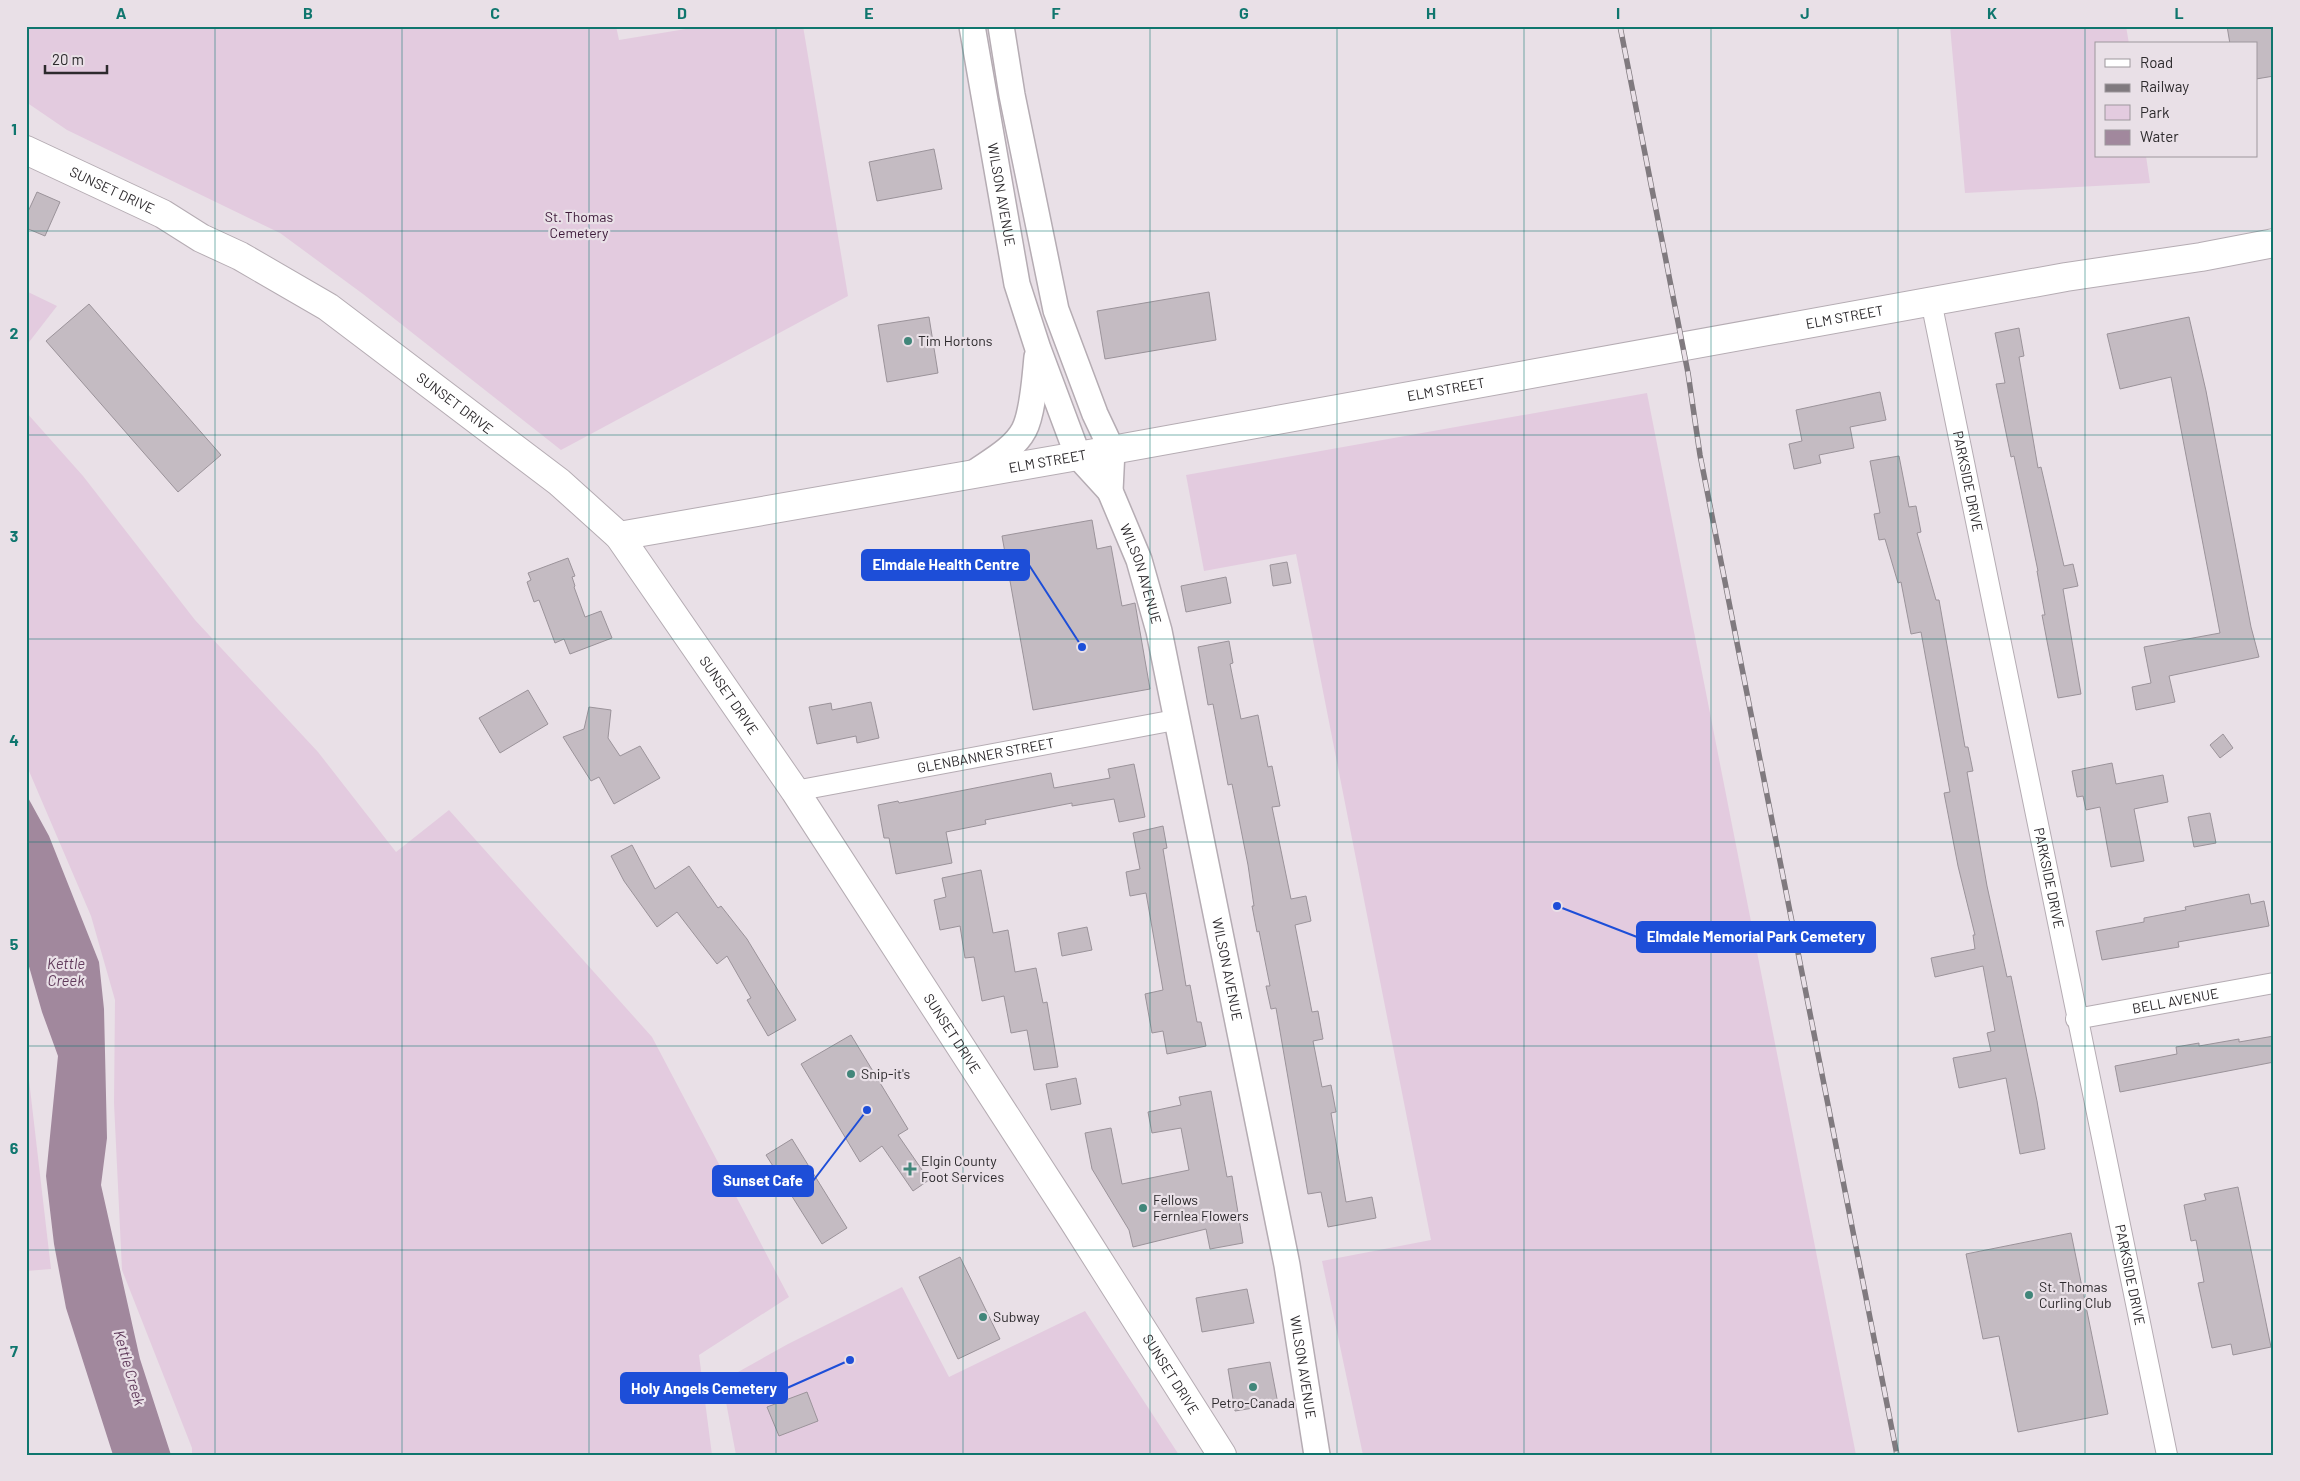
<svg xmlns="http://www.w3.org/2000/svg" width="2300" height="1481" viewBox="0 0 2300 1481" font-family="Barlow,sans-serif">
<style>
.green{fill:#e3cbdf}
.water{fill:#a1889d}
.building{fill:#c4bbc2;stroke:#9b939a}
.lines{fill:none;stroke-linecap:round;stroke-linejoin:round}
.minor-casing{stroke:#b5acb3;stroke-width:22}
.tertiary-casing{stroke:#b5acb3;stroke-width:28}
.secondary-casing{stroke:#b5acb3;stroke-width:30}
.minor{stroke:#fff;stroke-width:20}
.tertiary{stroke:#fff;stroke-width:25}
.secondary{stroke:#fff;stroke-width:28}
.rail-casing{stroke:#807a7f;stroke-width:5.5}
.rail{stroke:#e9e0e7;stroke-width:4;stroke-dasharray:11;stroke-linecap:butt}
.grid{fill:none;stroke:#0f766e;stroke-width:1;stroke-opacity:0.55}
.poi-dot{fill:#41867a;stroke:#e9e0e7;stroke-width:2}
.labels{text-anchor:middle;stroke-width:4.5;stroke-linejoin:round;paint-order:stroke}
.street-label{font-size:14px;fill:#2d2a2d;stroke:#e9e0e7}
.park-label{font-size:14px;fill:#3d1a39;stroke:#e9e0e7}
.poi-label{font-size:14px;fill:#2d2a2d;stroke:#e9e0e7;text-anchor:start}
.water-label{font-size:15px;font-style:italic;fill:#603a5b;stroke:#e9e0e7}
.leader{fill:none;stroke:#1d4ed8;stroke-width:2}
.callout-dot{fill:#1d4ed8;stroke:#e9e0e7;stroke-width:2}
.callout{fill:#1d4ed8;stroke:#1d4ed8;stroke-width:2}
.callout-label{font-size:15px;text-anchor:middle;font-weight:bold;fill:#fff}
.neatline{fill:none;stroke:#0f766e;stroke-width:2}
.grid-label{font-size:16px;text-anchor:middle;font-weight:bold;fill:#0f766e}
</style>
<rect width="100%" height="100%" fill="#e9e0e7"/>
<g class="green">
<polygon points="26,26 616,26 619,40 704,26 803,26 848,296 561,450 363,294 280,233 67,130 26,102"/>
<polygon points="1950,26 2126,26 2129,44 2096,44 2096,156 2146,156 2150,183 1965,193"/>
<polygon points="26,291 57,306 26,346"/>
<polygon points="1647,393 1856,1455 1363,1455 1322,1261 1431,1240 1296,554 1204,571 1186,475"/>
<polygon points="26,412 83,476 195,620 318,752 396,852 449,810 652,1037 789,1297 699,1355 712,1455 192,1455 192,1448 122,1270 114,1103 115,1000 91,916 26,764"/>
<polygon points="26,1054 51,1269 26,1271"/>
<polygon points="902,1287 949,1377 1085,1311 1179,1455 736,1455 722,1381 788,1344"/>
</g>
<polygon class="water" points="26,794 49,836 99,962 104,1009 107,1138 101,1185 140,1359 171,1455 113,1455 66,1308 54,1244 46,1176 58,1056 42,1012 26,956"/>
<g class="building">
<polygon points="2227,26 2274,26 2274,76 2256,79 2256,44 2230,44"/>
<polygon points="934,149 942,189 877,201 869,162"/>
<polygon points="37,192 60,202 45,236 26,228 26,216"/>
<polygon points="1209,292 1216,340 1105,359 1097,311"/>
<polygon points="89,304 221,455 178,492 46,341"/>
<polygon points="929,317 938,373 887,382 878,325"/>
<polygon points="2189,317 2206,391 2251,627 2259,657 2169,676 2175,702 2136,710 2132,687 2151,683 2144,647 2220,633 2171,377 2120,389 2107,334"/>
<polygon points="2019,328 2024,356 2019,357 2038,468 2041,467 2064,566 2073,564 2078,586 2063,589 2081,694 2058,698 2042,615 2045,615 2037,571 2038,571 2014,456 2011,457 1996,384 2005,383 1995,333"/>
<polygon points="1880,392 1886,420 1850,427 1854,448 1819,455 1821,463 1794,469 1789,444 1802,441 1796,410"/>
<polygon points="1899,456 1909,507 1916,506 1921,532 1917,533 1936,600 1939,600 1965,747 1968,747 1973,771 1967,772 1987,886 2007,977 2011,976 2037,1101 2045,1149 2020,1154 2006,1078 1959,1088 1953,1058 1991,1051 1987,1033 1995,1031 1983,966 1935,977 1931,958 1975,949 1973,935 1975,935 1958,866 1944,793 1950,792 1921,632 1911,634 1901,582 1898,583 1885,539 1879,540 1874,514 1880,513 1870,461"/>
<polygon points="1092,520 1097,549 1111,546 1122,606 1135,603 1150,689 1033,710 1002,536"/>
<polygon points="568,558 575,576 572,577 575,586 574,587 585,617 601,611 612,638 570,654 564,639 555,643 539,600 534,602 527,582 531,580 528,573"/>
<polygon points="1287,562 1291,583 1273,586 1270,565"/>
<polygon points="1226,577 1231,603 1186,612 1181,586"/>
<polygon points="1229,641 1233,663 1230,664 1241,719 1258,715 1268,767 1272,766 1280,806 1272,807 1291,899 1306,896 1311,921 1295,925 1312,1012 1318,1011 1323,1039 1313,1041 1322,1087 1331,1085 1336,1112 1331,1113 1346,1202 1372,1197 1376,1218 1328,1227 1321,1192 1308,1194 1276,1008 1271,1009 1266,986 1270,986 1259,931 1257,932 1252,906 1254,906 1248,865 1232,784 1228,785 1213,704 1208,705 1198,647"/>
<polygon points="528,690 548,724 500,753 479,718"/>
<polygon points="871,702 879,738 857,743 856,736 817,744 809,707 831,703 832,710"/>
<polygon points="589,707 611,710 608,738 620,756 640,746 660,778 614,804 599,777 591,781 563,737 584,729"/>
<polygon points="2223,734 2233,748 2220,758 2210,745"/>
<polygon points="2112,763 2116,784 2163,775 2168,802 2134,809 2144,861 2111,867 2100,807 2086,810 2083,796 2077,797 2072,771"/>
<polygon points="1134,764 1145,817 1119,822 1114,799 1072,806 1072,803 985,820 986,824 946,832 952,863 896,874 889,838 884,838 878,805 898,801 899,803 1051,773 1054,788 1110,778 1108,769"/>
<polygon points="2210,813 2216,843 2194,847 2188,817"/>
<polygon points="1163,826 1167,848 1163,849 1186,986 1190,985 1197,1022 1201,1022 1206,1046 1167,1054 1163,1031 1152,1033 1145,994 1163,990 1146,893 1130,896 1126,872 1140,869 1133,833"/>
<polygon points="632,845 655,889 689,866 718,908 721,906 747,939 796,1020 768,1036 747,1000 751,998 727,956 717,964 677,912 657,927 624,881 611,856"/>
<polygon points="981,870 993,933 1008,930 1015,972 1036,968 1043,1003 1047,1002 1058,1067 1034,1070 1027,1030 1011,1033 1004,996 982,1001 974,957 965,958 960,926 940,930 934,900 946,897 942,878"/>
<polygon points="2249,894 2251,904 2264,901 2269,926 2178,942 2179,947 2102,960 2096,931 2144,922 2144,918 2186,910 2185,907"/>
<polygon points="1087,927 1092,950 1062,956 1058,933"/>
<polygon points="851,1035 908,1129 898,1135 929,1180 913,1191 882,1146 860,1162 801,1064"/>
<polygon points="2274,1036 2274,1062 2120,1092 2115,1066 2177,1054 2176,1047 2199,1043 2199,1046 2239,1039 2239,1042"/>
<polygon points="1076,1078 1081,1104 1051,1110 1046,1084"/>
<polygon points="1211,1091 1227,1177 1232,1176 1243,1243 1210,1249 1206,1229 1133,1247 1129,1230 1092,1169 1085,1133 1111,1128 1122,1184 1189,1170 1181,1128 1152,1133 1148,1112 1181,1105 1179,1097"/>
<polygon points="792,1139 847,1228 822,1244 766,1155"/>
<polygon points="2238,1187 2271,1347 2233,1355 2231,1344 2212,1348 2198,1283 2204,1282 2196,1240 2191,1241 2184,1205 2206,1200 2204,1194"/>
<polygon points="2071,1233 2108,1414 2018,1432 1999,1336 1983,1339 1966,1254"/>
<polygon points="960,1257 1000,1339 958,1359 919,1277"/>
<polygon points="1247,1289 1254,1323 1202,1332 1196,1298"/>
<polygon points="1270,1362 1278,1404 1235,1411 1228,1369"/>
<polygon points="807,1392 818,1421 779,1436 767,1407"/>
</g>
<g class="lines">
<g class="minor-casing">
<g id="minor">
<path id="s1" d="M1931,301l236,1154"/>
<path id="s2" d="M795,791l380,-71"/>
<path id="s3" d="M2076,1019l198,-36"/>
</g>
</g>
<g class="tertiary-casing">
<g id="tertiary">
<path id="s4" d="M972,26l45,258 21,65 40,107 32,35"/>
<path id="s5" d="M1001,26l11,69 44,215 39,104 17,36 -2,41 29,69 20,71 128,634 30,190"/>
<path d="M974,473c17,-12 40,-24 50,-43 9,-17 11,-54 13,-73"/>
</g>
</g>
<g class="secondary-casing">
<g id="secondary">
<path id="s6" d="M26,150l137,64 38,24 39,18 88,51 231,175 60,54 176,255 278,429 149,235"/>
<path id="s7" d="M619,536l493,-86 954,-173 135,-20 73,-14"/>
</g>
</g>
<use href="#minor" class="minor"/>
<use href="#tertiary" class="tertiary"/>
<use href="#secondary" class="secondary"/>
<g class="rail-casing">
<polyline id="rail" points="1620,26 1688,373 1700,455 1897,1455"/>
</g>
<use href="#rail" class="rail"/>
</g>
<path class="grid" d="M215,26v1429M402,26v1429M589,26v1429M776,26v1429M963,26v1429M1150,26v1429M1337,26v1429M1524,26v1429M1711,26v1429M1898,26v1429M2085,26v1429M26,231h2248M26,435h2248M26,639h2248M26,842h2248M26,1046h2248M26,1250h2248"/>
<g class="poi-dot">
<circle cx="908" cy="341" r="5"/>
<circle cx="851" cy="1074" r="5"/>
<path d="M907.5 1161.5h5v5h5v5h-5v5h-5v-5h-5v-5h5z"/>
<circle cx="1143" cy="1208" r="5"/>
<circle cx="2029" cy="1295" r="5"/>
<circle cx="983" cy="1317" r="5"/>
<circle cx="1253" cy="1387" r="5"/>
</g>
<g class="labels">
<g class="street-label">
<text dy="5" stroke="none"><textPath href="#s6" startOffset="95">SUNSET DRIVE</textPath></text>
<text dy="5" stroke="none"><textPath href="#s4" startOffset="171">WILSON AVENUE</textPath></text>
<text dy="5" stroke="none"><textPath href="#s7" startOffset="1245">ELM STREET</textPath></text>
<text dy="5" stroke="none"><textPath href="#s7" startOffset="840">ELM STREET</textPath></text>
<text dy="5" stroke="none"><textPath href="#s6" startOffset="500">SUNSET DRIVE</textPath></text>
<text dy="5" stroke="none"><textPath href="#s7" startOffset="435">ELM STREET</textPath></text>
<text dy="5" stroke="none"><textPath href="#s1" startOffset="184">PARKSIDE DRIVE</textPath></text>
<text dy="5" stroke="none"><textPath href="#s5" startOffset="570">WILSON AVENUE</textPath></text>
<text dy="5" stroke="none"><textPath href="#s6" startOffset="905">SUNSET DRIVE</textPath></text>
<text dy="5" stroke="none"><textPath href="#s2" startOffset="194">GLENBANNER STREET</textPath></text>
<text dy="5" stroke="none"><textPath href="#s1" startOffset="589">PARKSIDE DRIVE</textPath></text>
<text dy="5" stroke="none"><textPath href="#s5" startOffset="975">WILSON AVENUE</textPath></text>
<text dy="5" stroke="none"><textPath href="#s3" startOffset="101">BELL AVENUE</textPath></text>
<text dy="5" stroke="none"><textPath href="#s6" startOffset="1310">SUNSET DRIVE</textPath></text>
<text dy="5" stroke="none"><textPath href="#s1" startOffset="994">PARKSIDE DRIVE</textPath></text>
<text dy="5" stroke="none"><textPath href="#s5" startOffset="1380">WILSON AVENUE</textPath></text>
<text dy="5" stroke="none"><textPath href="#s6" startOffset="1715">SUNSET DRIVE</textPath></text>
</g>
<g class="park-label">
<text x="579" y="222">St. Thomas<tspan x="579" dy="16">Cemetery</tspan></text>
</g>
<g class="poi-label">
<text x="918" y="346">Tim Hortons</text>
<text x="861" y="1079">Snip-it's</text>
<text x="921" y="1166">Elgin County<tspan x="921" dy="16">Foot Services</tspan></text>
<text x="1153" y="1205">Fellows<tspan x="1153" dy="16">Fernlea Flowers</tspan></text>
<text x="2039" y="1292">St. Thomas<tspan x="2039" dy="16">Curling Club</tspan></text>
<text x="993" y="1322">Subway</text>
<text x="1253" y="1408" text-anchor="middle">Petro-Canada</text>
</g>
<g class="water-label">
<text x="66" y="969">Kettle<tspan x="66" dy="17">Creek</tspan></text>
<text transform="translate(129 1368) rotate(74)" y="5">Kettle Creek</text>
</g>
</g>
<path class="leader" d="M1082 647L1029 565M1557 906L1637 937M867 1110L813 1181M850 1360L787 1388"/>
<g class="callout-dot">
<circle cx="1082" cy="647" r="5"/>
<circle cx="1557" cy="906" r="5"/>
<circle cx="867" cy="1110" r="5"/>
<circle cx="850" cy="1360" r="5"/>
</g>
<g class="callout">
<rect x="862" y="550" width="167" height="30" rx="5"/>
<rect x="1637" y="922" width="238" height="30" rx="5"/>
<rect x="713" y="1166" width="100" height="30" rx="5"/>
<rect x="621" y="1373" width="166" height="30" rx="5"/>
</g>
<g class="callout-label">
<text x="946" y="570">Elmdale Health Centre</text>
<text x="1756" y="942">Elmdale Memorial Park Cemetery</text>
<text x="763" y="1186">Sunset Cafe</text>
<text x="704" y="1394">Holy Angels Cemetery</text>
</g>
<rect width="2300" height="1481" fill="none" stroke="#e9e0e7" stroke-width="55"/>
<rect x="2095" y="42" width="162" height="115" fill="#e9e0e7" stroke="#9e979d"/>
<rect x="2105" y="59" width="25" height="8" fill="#ffffff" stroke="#9e979d"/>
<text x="2140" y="68" font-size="15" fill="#2d2a2d">Road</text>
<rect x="2105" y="84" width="25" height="8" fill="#807a7f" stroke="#9e979d"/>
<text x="2140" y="92" font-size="15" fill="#2d2a2d">Railway</text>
<rect x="2105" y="105" width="25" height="15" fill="#e3cbdf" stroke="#9e979d"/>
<text x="2140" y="118" font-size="15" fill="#2d2a2d">Park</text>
<rect x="2105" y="130" width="25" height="15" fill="#a1889d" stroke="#9e979d"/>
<text x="2140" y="142" font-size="15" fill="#2d2a2d">Water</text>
<path d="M45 65v8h62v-8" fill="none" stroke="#2d2a2d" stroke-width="2.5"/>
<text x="52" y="65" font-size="15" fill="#2d2a2d" stroke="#e9e0e7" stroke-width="4" paint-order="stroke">20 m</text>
<rect x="28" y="28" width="2244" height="1426" class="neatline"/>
<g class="grid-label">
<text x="121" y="19">A</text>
<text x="308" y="19">B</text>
<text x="495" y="19">C</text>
<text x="682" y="19">D</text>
<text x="869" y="19">E</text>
<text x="1056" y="19">F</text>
<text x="1244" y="19">G</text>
<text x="1431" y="19">H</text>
<text x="1618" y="19">I</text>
<text x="1805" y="19">J</text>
<text x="1992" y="19">K</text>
<text x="2179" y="19">L</text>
<text x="14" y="135">1</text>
<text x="14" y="339">2</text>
<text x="14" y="542">3</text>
<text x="14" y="746">4</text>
<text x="14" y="950">5</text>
<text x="14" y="1154">6</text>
<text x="14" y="1357">7</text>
</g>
</svg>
